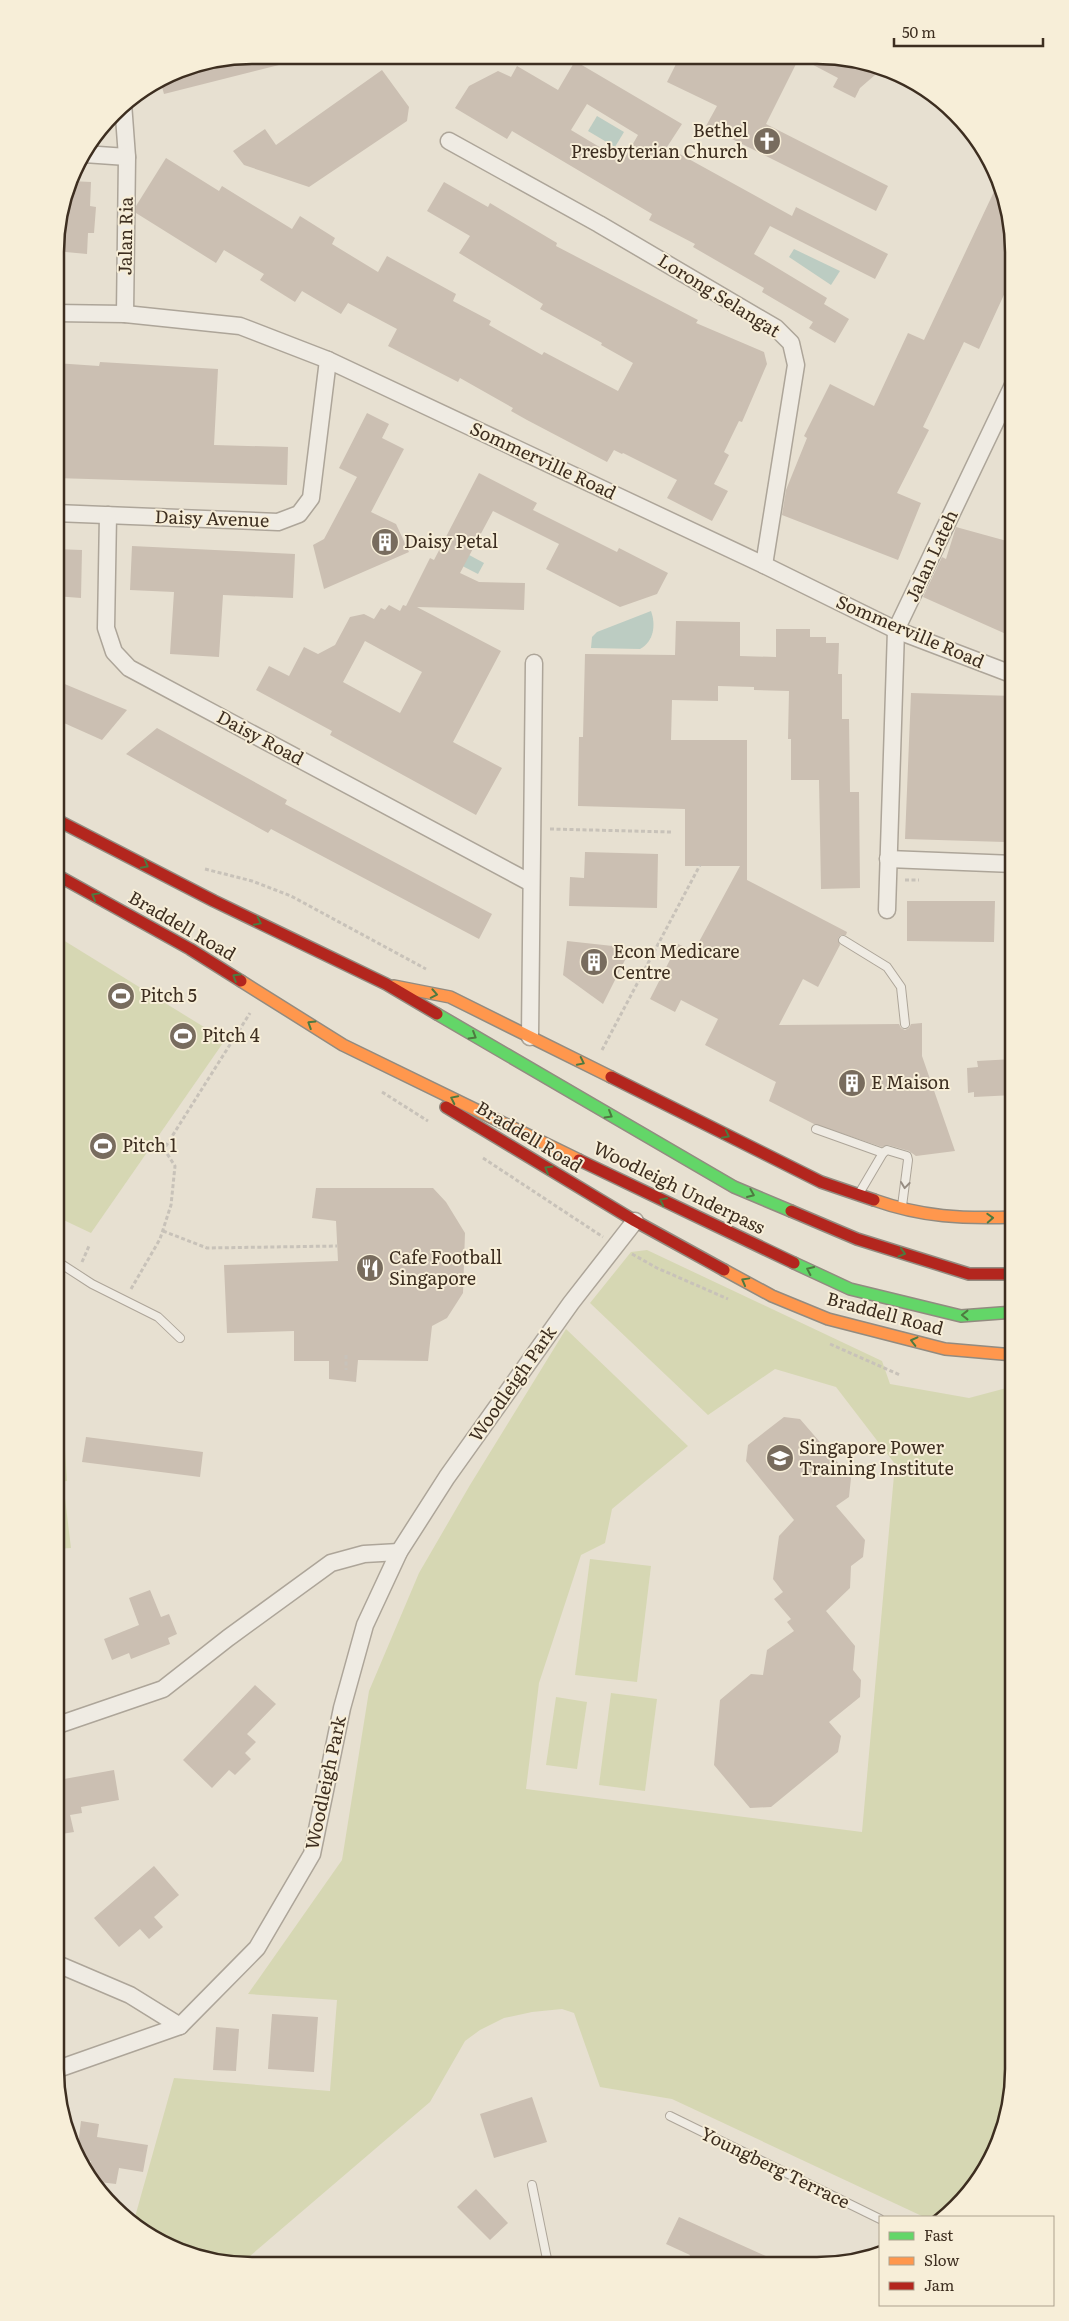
<svg xmlns="http://www.w3.org/2000/svg" width="1069" height="2321" viewBox="0 0 1069 2321" font-family="Literata,serif">
<style>
.green{fill:#d6d7b3}
.water{fill:#bcccc2}
.building{fill:#cbbfb2;fill-rule:evenodd}
.lines{fill:none;stroke-linecap:round;stroke-linejoin:round}
.lane-casing{stroke:#ada599;stroke-width:10}
.street-casing{stroke:#ada599;stroke-width:19}
.fast-casing{stroke:#928b80;stroke-width:14}
.slow-casing{stroke:#928b80;stroke-width:14}
.jam-casing{stroke:#928b80;stroke-width:14}
.path{stroke:#c8c2b9;stroke-width:3;stroke-dasharray:4 2.5;stroke-linecap:butt}
.lane{stroke:#efebe3;stroke-width:8}
.street{stroke:#efebe3;stroke-width:16}
.fast{stroke:#63d668;stroke-width:11}
.slow{stroke:#ff974d;stroke-width:11}
.jam{stroke:#b3261e;stroke-width:11}
.oneway{stroke:#4e7a40}
.oneway2{stroke:#968c82}
.labels{text-anchor:middle;stroke-width:4;stroke-linejoin:round;paint-order:stroke}
.poi-label{font-size:18px;fill:#3d2e20;stroke:#f7eed8;text-anchor:start}
.street-label{font-size:18px;fill:#3d2e20;stroke:#f7eed8}
.rim{fill:none;stroke:#3d2e20;stroke-width:2.5}
</style>
<rect width="100%" height="100%" fill="#e7e0d1"/>
<g class="green">
<polygon points="55,935 225,1040 91,1233 55,1216"/>
<polygon points="647,1250 882,1361 890,1384 969,1398 1014,1386 1014,2082 999,2145 965,2199 944,2217 924,2217 672,2099 600,2087 574,2013 562,2009 532,2012 504,2018 480,2030 465,2041 430,2102 243,2262 214,2262 165,2246 133,2224 174,2078 330,2091 337,2000 248,1994 342,1860 369,1691 419,1573 470,1485 566,1329 688,1446 612,1509 605,1543 581,1555 539,1683 526,1789 862,1832 895,1464 836,1387 775,1369 708,1415 590,1303 631,1252"/>
<polygon points="55,1420 63,1420 67,1481 55,1482"/>
<polygon points="64,1490 71,1548 55,1549 55,1491"/>
<polygon points="590,1559 651,1566 637,1682 575,1675"/>
<polygon points="611,1693 657,1699 645,1791 599,1785"/>
<polygon points="556,1697 587,1702 577,1769 546,1765"/>
</g>
<g class="water">
<polygon points="597,116 624,132 615,147 588,131"/>
<polygon points="794,249 840,271 831,285 789,257"/>
<polygon points="445,542 484,563 478,574 439,554"/>
<path d="M651,611c5,14 3,30 -11,38l-49,-1 1,-11 5,-5z"/>
</g>
<g class="building">
<polygon points="252,55 294,55 295,61 164,94 160,80 177,70"/>
<polygon points="679,58 799,58 766,124 888,186 876,211 706,126 717,106 667,82"/>
<polygon points="800,58 855,59 883,68 860,88 855,98 833,87 838,78"/>
<path d="M575,61l107,63 -15,23 125,69 4,-9 92,47 -13,25 -105,-53 -16,28 73,44 -3,6 25,15 -14,24 -26,-15 4,-6 -51,-30 2,-4 -71,-41 2,-3 -46,-24 3,-6 -140,-83 -5,8 -52,-31 14,-22 29,-15 13,6 6,-11 41,24zM587,104l51,31 -15,26 -52,-31z"/>
<polygon points="382,70 409,107 407,121 309,187 244,165 233,151 265,129 276,145"/>
<polygon points="166,158 219,191 222,186 292,229 300,216 335,238 332,244 378,272 387,256 456,294 453,301 491,321 489,325 542,355 544,352 618,391 633,363 601,345 602,343 540,309 543,304 459,253 470,236 427,211 444,182 488,207 490,203 557,243 556,246 698,320 696,323 764,352 767,364 742,422 739,421 724,452 729,455 714,484 728,491 712,521 667,498 677,480 623,453 622,454 614,450 607,462 527,420 511,411 513,408 460,378 458,382 388,346 397,329 348,303 341,314 302,291 295,302 260,280 264,274 224,250 216,263 136,213 136,206"/>
<polygon points="71,181 91,182 90,206 96,207 94,233 88,233 87,254 55,251 55,239"/>
<polygon points="999,181 1007,201 1014,252 1014,273 979,349 964,342 923,427 929,430 897,493 921,503 898,560 782,515 786,490 807,438 804,436 830,384 874,406 908,333 924,340"/>
<polygon points="100,362 218,369 214,445 288,447 287,485 55,478 55,363 99,366"/>
<polygon points="367,413 389,424 382,438 404,449 371,512 396,524 409,552 324,589 313,545 324,539 357,477 339,468"/>
<path d="M479,473l58,30 -4,7 84,42 2,-4 49,25 -11,21 -37,13 -74,-38 13,-25 -66,-33 -33,62 19,9 46,1 -1,27 -107,-3 84,44 -48,91 49,26 -26,47 -146,-80 2,-4 -76,-41 13,-24 20,10 15,-29 14,7 17,-9 15,-28 14,-3 10,5 7,-11 4,2 4,-5 11,6 3,-6 3,1 24,-48 4,2zM365,641l57,31 -22,41 -57,-31z"/>
<polygon points="956,527 1014,543 1014,617 1006,634 923,597 942,557 946,559"/>
<polygon points="132,546 295,554 293,598 223,595 219,657 170,654 174,592 130,590"/>
<polygon points="55,549 82,550 81,598 55,596"/>
<polygon points="676,621 740,622 740,656 776,657 776,629 810,629 810,637 826,637 826,643 839,643 838,674 842,674 842,719 849,719 850,792 859,792 860,888 821,889 819,780 791,780 791,739 788,739 789,691 754,690 754,687 718,686 718,701 672,700 671,740 747,740 747,880 847,932 846,935 841,935 838,938 840,945 818,987 803,979 779,1025 899,1024 901,1028 905,1030 909,1028 911,1024 922,1023 922,1056 955,1151 916,1156 909,1151 888,1145 882,1147 814,1124 769,1101 776,1082 705,1045 718,1019 681,1000 675,1012 650,999 678,944 694,951 740,866 685,866 685,809 578,806 579,737 583,737 585,654 675,655"/>
<polygon points="55,680 127,710 102,740 55,719"/>
<polygon points="911,693 1014,696 1014,756 1007,756 1005,842 905,839"/>
<polygon points="157,728 287,800 285,804 492,914 479,939 271,829 268,833 126,754"/>
<polygon points="585,852 658,854 657,908 569,906 570,877 584,878"/>
<polygon points="907,901 995,901 994,942 907,941"/>
<polygon points="567,941 631,948 603,1004 563,975"/>
<polygon points="1014,1059 1014,1095 974,1097 974,1092 968,1093 967,1068 978,1067 977,1061"/>
<polygon points="316,1188 433,1188 446,1202 465,1233 463,1293 447,1318 432,1326 428,1361 358,1360 356,1382 329,1379 329,1361 294,1361 294,1331 227,1333 224,1265 338,1261 336,1221 312,1218"/>
<polygon points="784,1417 800,1419 851,1478 849,1497 836,1506 865,1540 863,1557 851,1566 850,1588 826,1611 855,1646 853,1670 861,1680 860,1697 829,1722 841,1736 838,1752 771,1807 750,1808 714,1765 720,1700 751,1674 763,1675 767,1650 794,1631 787,1622 791,1619 774,1599 783,1592 773,1579 779,1536 794,1520 746,1461 748,1445"/>
<polygon points="86,1437 203,1452 200,1477 82,1462"/>
<polygon points="150,1590 161,1617 169,1614 177,1634 168,1638 170,1644 131,1659 129,1653 112,1660 104,1639 139,1625 129,1598"/>
<polygon points="255,1685 276,1704 247,1734 256,1742 245,1753 251,1759 235,1775 229,1770 212,1788 183,1760"/>
<polygon points="114,1770 119,1800 81,1807 82,1813 70,1815 74,1832 55,1835 55,1776 63,1776 64,1779"/>
<polygon points="154,1866 179,1895 154,1917 163,1927 149,1939 140,1929 119,1947 94,1918"/>
<polygon points="272,2014 318,2017 314,2072 268,2069"/>
<polygon points="216,2027 239,2029 236,2071 213,2070"/>
<polygon points="532,2097 547,2142 494,2158 480,2114"/>
<polygon points="81,2121 99,2124 97,2137 148,2145 143,2172 119,2168 116,2184 90,2181 88,2178 91,2161 79,2159 77,2153"/>
<polygon points="476,2189 508,2223 490,2240 457,2207"/>
<polygon points="679,2217 788,2266 685,2265 690,2255 666,2244"/>
</g>
<g class="lines">
<g class="lane-casing">
<g id="lane">
<polyline points="843,940 887,967 901,987 905,1024"/>
<polyline points="816,1129 883,1153 887,1150 907,1156 908,1160 902,1206"/>
<polyline points="860,1192 883,1153"/>
<polyline points="55,1260 92,1284 158,1317 180,1338"/>
<polyline points="670,2116 880,2219"/>
<polyline points="532,2185 548,2264"/>
</g>
</g>
<g class="street-casing">
<g id="street">
<polyline points="123,103 127,157 125,314"/>
<polyline points="449,141 599,224 776,328 791,343 796,365 764,565"/>
<polyline points="84,154 127,157"/>
<polyline points="55,313 125,314 240,326 328,360 764,565 896,630 1014,675"/>
<polyline points="55,513 278,522 299,514 311,498 328,360"/>
<polyline points="108,515 106,628 114,652 129,668 531,883"/>
<polyline points="888,859 1014,864"/>
<polyline points="887,910 896,630 1014,383"/>
<polyline points="530,1037 534,663"/>
<polyline points="55,1726 163,1689 228,1638 331,1563 364,1554 399,1552"/>
<polyline points="55,1963 130,1995 180,2026"/>
<polyline points="55,2070 180,2026 257,1948 312,1854 342,1708 365,1625 399,1552 447,1477 571,1303 635,1221"/>
</g>
</g>
<g class="fast-casing">
<g id="fast">
<polyline points="437,1014 734,1187 791,1211"/>
<polyline points="794,1263 850,1289 961,1316 1014,1312"/>
</g>
</g>
<g class="slow-casing">
<g id="slow">
<polyline points="241,981 343,1045 579,1160"/>
<polyline points="394,986 450,997 611,1077"/>
<path d="M874,1200c48,17 89,19 140,17"/>
<polyline points="724,1270 772,1296 828,1319 945,1349 1014,1355"/>
</g>
</g>
<g class="jam-casing">
<g id="jam">
<polyline points="55,819 214,901 386,984 437,1014"/>
<polyline points="55,874 190,949 241,981"/>
<polyline points="611,1077 821,1182 874,1200"/>
<polyline points="446,1107 635,1221 724,1270"/>
<polyline points="579,1160 794,1263"/>
<polyline points="791,1211 857,1239 969,1274 1014,1274"/>
</g>
</g>
<g class="path">
<polyline points="550,829 672,832"/>
<polyline points="205,869 252,881 291,896 426,969"/>
<polyline points="905,880 919,880"/>
<polyline points="602,1050 700,865"/>
<polyline points="382,1092 428,1121"/>
<polyline points="483,1158 603,1237"/>
<polyline points="163,1231 207,1248 337,1246"/>
<polyline points="632,1254 657,1268 728,1299"/>
<polyline points="82,1262 89,1246"/>
<polyline points="131,1289 160,1239 171,1205 175,1166 164,1149 250,1013"/>
<polyline points="830,1344 900,1375"/>
<polyline points="346,1355 346,1370"/>
</g>
<use href="#lane" class="lane"/>
<use href="#street" class="street"/>
<use href="#fast" class="fast"/>
<use href="#slow" class="slow"/>
<use href="#jam" class="jam"/>
</g>
<defs><path id="oneway-chevron" d="M-2-3.5L2.5 0L-2 3.5" fill="none" stroke-width="1.6" stroke-linecap="round" stroke-linejoin="round" transform="scale(1.25)"/></defs>
<g class="oneway">
<use href="#oneway-chevron" transform="translate(145 865) rotate(28)"/>
<use href="#oneway-chevron" transform="translate(95 896) rotate(-151)"/>
<use href="#oneway-chevron" transform="translate(258 922) rotate(26)"/>
<use href="#oneway-chevron" transform="translate(236 977) rotate(-148)"/>
<use href="#oneway-chevron" transform="translate(434 994) rotate(11)"/>
<use href="#oneway-chevron" transform="translate(311 1024) rotate(-148)"/>
<use href="#oneway-chevron" transform="translate(473 1036) rotate(31)"/>
<use href="#oneway-chevron" transform="translate(581 1062) rotate(26)"/>
<use href="#oneway-chevron" transform="translate(454 1099) rotate(-154)"/>
<use href="#oneway-chevron" transform="translate(609 1115) rotate(30)"/>
<use href="#oneway-chevron" transform="translate(726 1135) rotate(27)"/>
<use href="#oneway-chevron" transform="translate(548 1169) rotate(-149)"/>
<use href="#oneway-chevron" transform="translate(751 1194) rotate(23)"/>
<use href="#oneway-chevron" transform="translate(663 1201) rotate(-154)"/>
<use href="#oneway-chevron" transform="translate(990 1218) rotate(-3)"/>
<use href="#oneway-chevron" transform="translate(902 1253) rotate(17)"/>
<use href="#oneway-chevron" transform="translate(810 1270) rotate(-155)"/>
<use href="#oneway-chevron" transform="translate(745 1281) rotate(-151)"/>
<use href="#oneway-chevron" transform="translate(965 1315) rotate(-180)"/>
<use href="#oneway-chevron" transform="translate(914 1341) rotate(-166)"/>
</g>
<use class="oneway2" href="#oneway-chevron" transform="translate(905 1185) rotate(97)"/>
<defs>
<g id="church-disc" transform="scale(1.4375)"><circle r="9.5" fill="#786c5e" stroke="#f7eed8"/><path d="M-1.2-6h2.4v3.5h3.3v2.4h-3.3V6h-2.4V-.1h-3.3v-2.4h3.3Z" fill="#fff"/></g>
<g id="building-disc" transform="scale(1.4375)"><circle r="9.5" fill="#786c5e" stroke="#f7eed8"/><path d="M-4-6H4V6H1V3H-1V6H-4ZM-2.5-4.3h1.7v1.8h-1.7ZM.8-4.3h1.7v1.8H.8ZM-2.5-1h1.7V.8h-1.7ZM.8-1h1.7V.8H.8Z" fill="#fff"/></g>
<g id="stadium-disc" transform="scale(1.4375)"><circle r="9.5" fill="#786c5e" stroke="#f7eed8"/><path d="M0-5a6.5 5 0 1 0 0 10a6.5 5 0 1 0 0-10ZM-3.5-1.8h7v3.6h-7Z" fill="#fff"/></g>
<g id="restaurant-disc" transform="scale(1.4375)"><circle r="9.5" fill="#786c5e" stroke="#f7eed8"/><path d="M-5-6h1v4h1v-4h1v4h1v-4h1v5L-1.5 .5V6h-2V.5L-5-1ZM5-6V6H3V1.5H1.5Q1.5-4 5-6Z" fill="#fff"/></g>
<g id="school-disc" transform="scale(1.4375)"><circle r="9.5" fill="#786c5e" stroke="#f7eed8"/><path d="M0-5L7-2L0 1L-7-2ZM-4 1L0 2.5L4 1V4Q0 6-4 4Z" fill="#fff"/></g>
</defs>
<g fill-rule="evenodd">
<use href="#church-disc" x="767" y="141"/>
<use href="#building-disc" x="385" y="542"/>
<use href="#building-disc" x="594" y="962"/>
<use href="#stadium-disc" x="121" y="996"/>
<use href="#stadium-disc" x="183" y="1036"/>
<use href="#building-disc" x="852" y="1083"/>
<use href="#stadium-disc" x="103" y="1146"/>
<use href="#restaurant-disc" x="370" y="1268"/>
<use href="#school-disc" x="780" y="1458"/>
</g>
<g class="labels">
<g class="poi-label">
<text x="748" y="137" text-anchor="end">Bethel<tspan x="748" dy="21">Presbyterian Church</tspan></text>
<text x="404" y="548">Daisy Petal</text>
<text x="613" y="958">Econ Medicare<tspan x="613" dy="21">Centre</tspan></text>
<text x="140" y="1002">Pitch 5</text>
<text x="202" y="1042">Pitch 4</text>
<text x="871" y="1089">E Maison</text>
<text x="122" y="1152">Pitch 1</text>
<text x="389" y="1264">Cafe Football<tspan x="389" dy="21">Singapore</tspan></text>
<text x="799" y="1454">Singapore Power<tspan x="799" dy="21">Training Institute</tspan></text>
</g>
<g class="street-label">
<text transform="translate(126 236) rotate(-89)" y="6">Jalan Ria</text>
<text transform="translate(719 296) rotate(32)" y="6">Lorong Selangat</text>
<text transform="translate(543 461) rotate(25)" y="6">Sommerville Road</text>
<text transform="translate(212 519) rotate(2)" y="6">Daisy Avenue</text>
<text transform="translate(932 556) rotate(-65)" y="6">Jalan Lateh</text>
<text transform="translate(910 632) rotate(23)" y="6">Sommerville Road</text>
<text transform="translate(260 738) rotate(28)" y="6">Daisy Road</text>
<text transform="translate(182 926) rotate(30)" y="6">Braddell Road</text>
<text transform="translate(529 1137) rotate(31)" y="6">Braddell Road</text>
<text transform="translate(679 1188) rotate(26)" y="6">Woodleigh Underpass</text>
<text transform="translate(885 1314) rotate(15)" y="6">Braddell Road</text>
<text transform="translate(513 1384) rotate(-55)" y="6">Woodleigh Park</text>
<text transform="translate(326 1783) rotate(-78)" y="6">Woodleigh Park</text>
<text transform="translate(775 2168) rotate(26)" y="6">Youngberg Terrace</text>
</g>
</g>
<path d="M0 0H1069V2321H0ZM252 64H817A188 188 0 0 1 1005 252V2069A188 188 0 0 1 817 2257H252A188 188 0 0 1 64 2069V252A188 188 0 0 1 252 64Z" fill="#f7eed8" fill-rule="evenodd"/>
<path class="rim" d="M252 64H817A188 188 0 0 1 1005 252V2069A188 188 0 0 1 817 2257H252A188 188 0 0 1 64 2069V252A188 188 0 0 1 252 64Z"/>
<rect x="879" y="2216" width="175" height="90" fill="#f7eed8" stroke="#ada18e"/>
<rect x="889" y="2232" width="25" height="8" fill="#63d668" stroke="#ada18e"/>
<text x="924" y="2241" font-size="15" fill="#3d2e20">Fast</text>
<rect x="889" y="2257" width="25" height="8" fill="#ff974d" stroke="#ada18e"/>
<text x="924" y="2266" font-size="15" fill="#3d2e20">Slow</text>
<rect x="889" y="2282" width="25" height="8" fill="#b3261e" stroke="#ada18e"/>
<text x="924" y="2291" font-size="15" fill="#3d2e20">Jam</text>
<path d="M894 38v8h149v-8" fill="none" stroke="#3d2e20" stroke-width="2.5"/>
<text x="902" y="38" font-size="15" fill="#3d2e20" stroke="#f7eed8" stroke-width="4" paint-order="stroke">50 m</text>
</svg>
